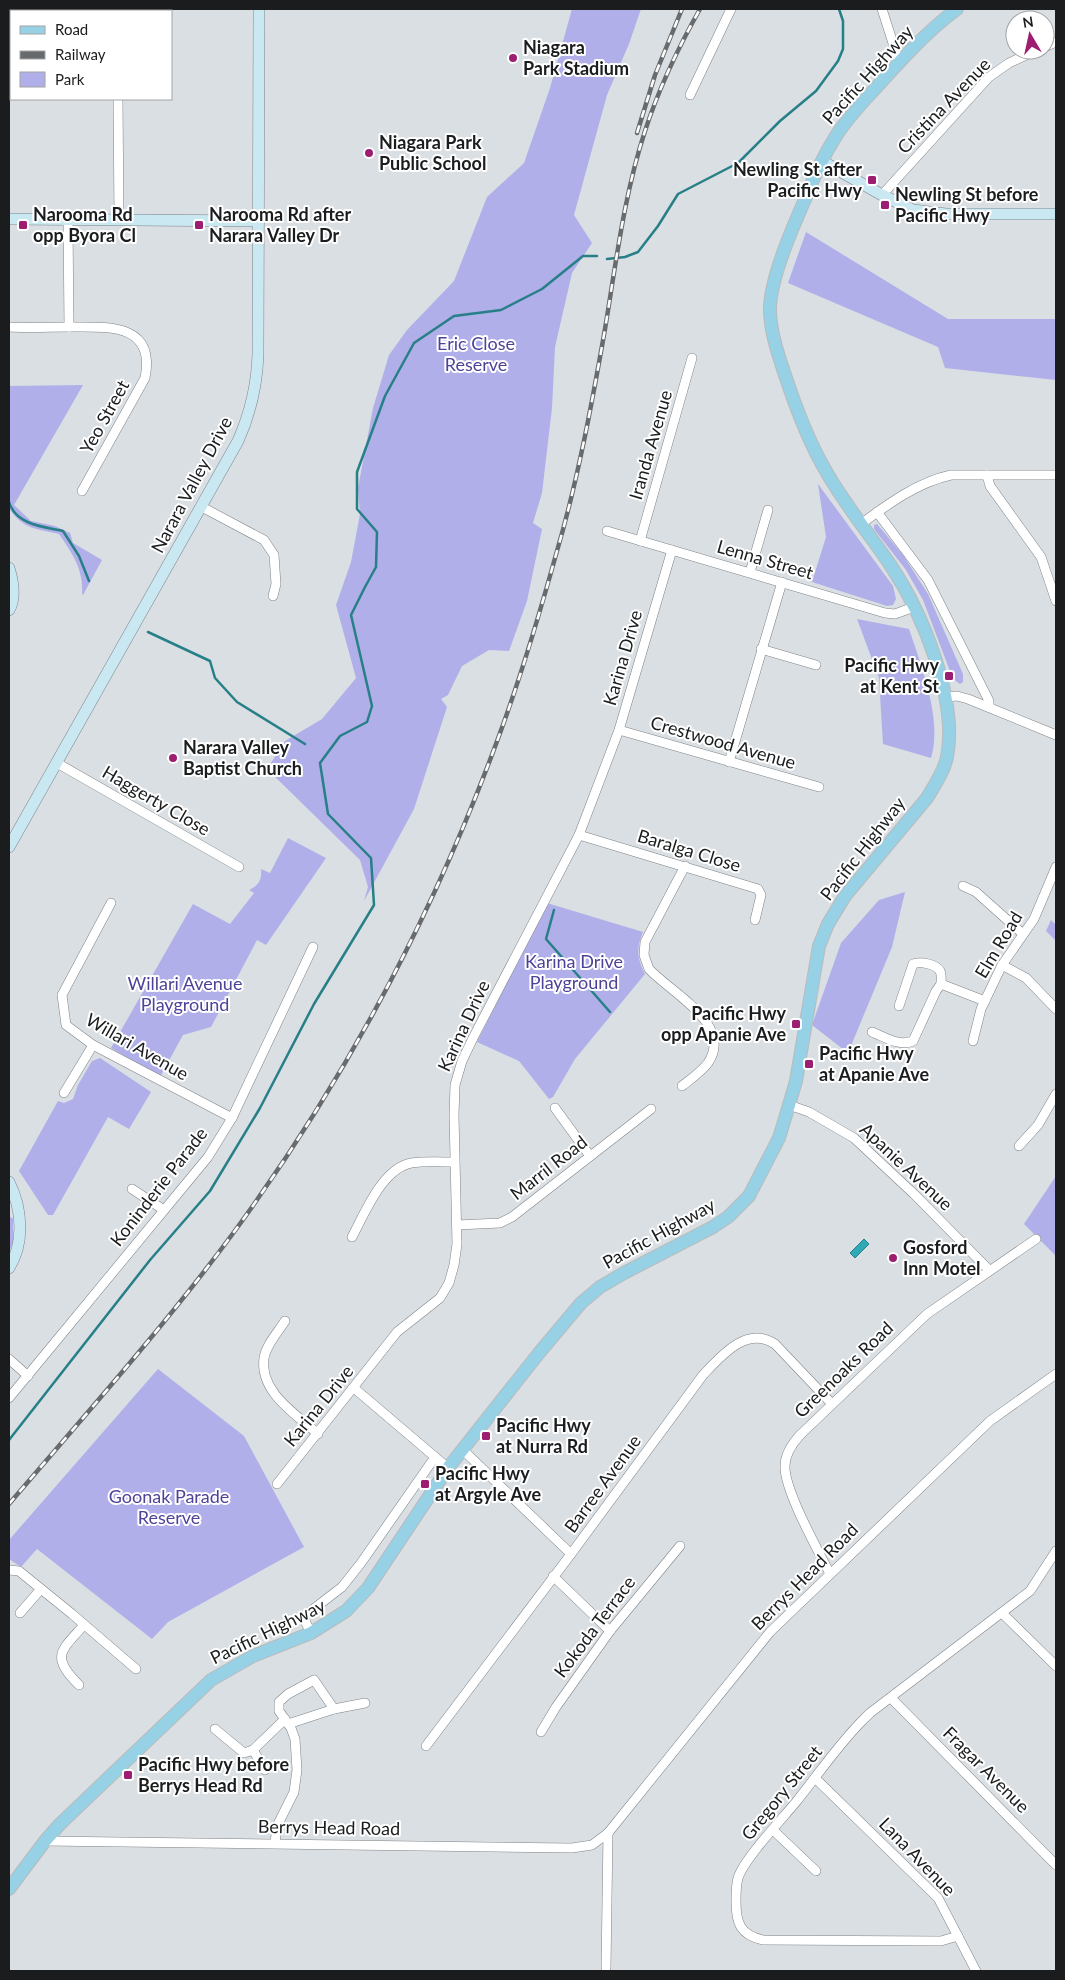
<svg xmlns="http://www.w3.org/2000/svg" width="1065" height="1980" viewBox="0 0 1065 1980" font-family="Lato,sans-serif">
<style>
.green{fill:#b1afe9}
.water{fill:#2daab5;stroke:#277f87}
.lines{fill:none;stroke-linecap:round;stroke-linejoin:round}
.stream{stroke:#277f87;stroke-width:2.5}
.street-casing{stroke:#7e8387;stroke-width:10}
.secondary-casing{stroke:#7e8387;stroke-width:12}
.primary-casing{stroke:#babbbb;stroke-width:14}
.street{stroke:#fff;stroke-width:9}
.secondary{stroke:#cae8f2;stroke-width:11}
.primary{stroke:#96d1e6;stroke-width:12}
.rail-casing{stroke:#686b6d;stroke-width:4.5}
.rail{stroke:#fff;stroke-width:2.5;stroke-dasharray:8;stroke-linecap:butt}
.poi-dot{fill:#9d1d70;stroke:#fff;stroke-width:2}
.labels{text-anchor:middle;stroke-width:4;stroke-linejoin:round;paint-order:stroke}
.poi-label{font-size:18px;font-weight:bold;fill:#1a1c1d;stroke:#fff;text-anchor:start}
.street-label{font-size:18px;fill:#1a1c1d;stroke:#fff}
.park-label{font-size:18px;fill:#4d4297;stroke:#fff}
</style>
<rect width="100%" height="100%" fill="#dadfe3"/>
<g class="green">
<polygon points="572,9 641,9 629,44 607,95 574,215 592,243 572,273 555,347 552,408 542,493 533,523 542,529 527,601 509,651 489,650 462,666 448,695 441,699 447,707 414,809 364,901 368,887 360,860 267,769 285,741 322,719 356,678 336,605 351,562 360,514 358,488 373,408 389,355 407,330 454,281 487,197 524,163 550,88"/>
<polygon points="806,232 948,319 1056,319 1056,380 945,368 938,347 788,283"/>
<path d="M83,385l-69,120 17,16 24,5 15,7 3,10 29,17 -19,35 -1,-1c2,-24 -10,-41 -23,-60 -22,-5 -37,-5 -50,-26v-122z"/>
<polygon points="818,484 893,586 896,599 893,605 887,606 812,582 826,537"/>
<polygon points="877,524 903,555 928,594 963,674 963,682 960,684 953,679 923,600 906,570 874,529 874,525"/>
<path d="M857,619l52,10c12,36 34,92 22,129l-48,-14 -4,-66z"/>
<path d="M288,838l38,20 -60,87 -9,-5 -46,87 -28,8 -23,42 -49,-29 82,-144 37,20 24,-31 -5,-3c10,-5 13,-10 12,-21l9,4z"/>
<polygon points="905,892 892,947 848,1053 812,1025 841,943 879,900"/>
<path d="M547,903l96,29c-7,16 -6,26 2,42l-70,85 -22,38 -4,2 -30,-38 -42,-19z"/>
<polygon points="1051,920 1056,925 1056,941 1046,931"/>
<polygon points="100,1058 151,1092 129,1129 108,1117 53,1215 48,1215 19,1171 58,1101 64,1103 73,1099 78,1085 92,1061"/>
<polygon points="1056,1176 1056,1256 1024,1224"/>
<polygon points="9,1216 13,1219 13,1242 9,1253"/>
<polygon points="158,1369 244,1436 304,1547 168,1622 152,1639 37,1549 21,1567 9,1559 9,1540"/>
</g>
<polygon class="water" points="864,1239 869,1244 855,1258 850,1253"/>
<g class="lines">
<g class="stream">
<polyline points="607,259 625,257 638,252 658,226 678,194 738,163 780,121 816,91 838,61 843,49 843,21 839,9"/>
<path d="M9,502c7,23 35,25 54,29l16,25 10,25"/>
<polyline points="148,632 210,661 215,678 237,702 305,744"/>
<polyline points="554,910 546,939 610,1012"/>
<polyline points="9,1440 150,1260 210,1191 260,1108 314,1004 374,905 371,858 328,814 320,763 340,736 367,722 372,706 351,615 365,587 376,567 377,532 357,509 357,472 385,396 414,343 454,316 501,310 542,289 583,256 597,256"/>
</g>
<g class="street-casing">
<g id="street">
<polyline points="36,9 38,11"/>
<polyline points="882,9 899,62"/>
<polyline points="133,11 134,9"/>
<polyline points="1045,47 1056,42"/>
<polyline points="9,62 11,62"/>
<polyline points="690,95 731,9"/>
<polyline points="118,99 119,220"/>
<polyline points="882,195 989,77 1009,63 1037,50"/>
<polyline points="68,220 69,327"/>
<path d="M9,327c20,1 41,0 61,0 38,0 86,-4 75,51l-63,113"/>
<polyline points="987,475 990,486 1041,557 1056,601"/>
<polyline points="202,507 264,540 274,555 276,584 273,596"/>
<polyline points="877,512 928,580 985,693 989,701 989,707"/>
<path d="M861,524c27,-20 57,-42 90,-49h105"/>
<polyline points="607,531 885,613 895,614 914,607"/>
<polyline points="640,541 692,358"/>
<polyline points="750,572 768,510"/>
<polyline points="761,649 816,665"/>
<polyline points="946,697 957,696 968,699 1056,735"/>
<polyline points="619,730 819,787"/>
<polyline points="729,762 782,582"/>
<polyline points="57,763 239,867"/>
<polyline points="579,835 758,889 761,895 755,920"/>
<polyline points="963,886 976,892 1023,934"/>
<polyline points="111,903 62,995 66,1025 93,1045 232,1118"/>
<polyline points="1002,965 1026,978 1056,1009"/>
<path d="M899,1006l14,-42c7,-3 23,0 27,7 2,4 1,9 1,13l44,17"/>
<path d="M872,1032c13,5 27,15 41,9l23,-50 5,-7"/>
<polyline points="973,1041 981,1009 1002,965 1034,919 1056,867"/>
<path d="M682,1086c9,-7 19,-14 26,-23 26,-39 -37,-70 -59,-94l-5,-14 1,-13 40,-76"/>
<polyline points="64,1093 93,1045"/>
<polyline points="789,1105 809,1112 854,1138 914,1194 989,1270"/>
<polyline points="555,1108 590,1156"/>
<polyline points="1019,1146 1038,1125 1056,1094"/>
<polyline points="132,1189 164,1210"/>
<polyline points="457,1225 500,1223 512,1217 651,1109"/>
<path d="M352,1237c13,-24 30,-68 59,-74 14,-2 30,-1 43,-1"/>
<path d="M285,1321c-7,11 -19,24 -21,37 -5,34 32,56 54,76"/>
<polyline points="9,1359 28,1376"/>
<polyline points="354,1388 448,1468"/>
<polyline points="9,1398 208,1157 232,1118 313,947"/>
<polyline points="463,1450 571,1554"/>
<polyline points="277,1484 397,1332 440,1298 449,1283 454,1265 457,1244 454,1115 455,1085 462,1061 473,1038 579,835 619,730 672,550"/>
<polyline points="9,1570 19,1571 72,1614 136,1669"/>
<path d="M830,1574c-12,-24 -46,-84 -45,-108 0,-12 7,-22 15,-31l127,-121 109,-75"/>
<polyline points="553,1576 610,1631"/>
<polyline points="20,1613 41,1589"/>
<polyline points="1002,1613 1056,1666"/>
<polyline points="311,1633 303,1617 342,1587 361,1563 435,1457"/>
<path d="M79,1685c-29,-29 -18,-34 5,-60"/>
<polyline points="891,1698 1056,1865"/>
<polyline points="288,1724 334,1709 365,1703"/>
<polyline points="215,1729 244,1753 253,1750 265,1770"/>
<polyline points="541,1732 556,1707 610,1631 680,1546"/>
<path d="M426,1746l145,-192 132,-179c18,-19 44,-50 72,-31l57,60"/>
<polyline points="253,1750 285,1719"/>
<polyline points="815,1778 938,1898 976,1971"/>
<polyline points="773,1830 816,1871"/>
<polyline points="45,1841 572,1848 592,1845 608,1833 770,1632 990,1421 1056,1374"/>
<polyline points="275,1843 277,1826 294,1792 297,1770 295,1739 291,1728 279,1711 279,1702 288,1694 314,1680 334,1709"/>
<path d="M958,1936l-17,5 -178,-1c-23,-5 -27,-17 -27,-39 0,-8 0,-16 2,-23 6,-19 44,-59 58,-76 21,-26 40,-54 63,-78l11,-11 160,-122 26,-40"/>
<polyline points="606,1968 608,1833"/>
</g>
</g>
<g class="secondary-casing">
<g id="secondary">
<polyline points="822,161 882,195 913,210 946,214 1056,214"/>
<polyline points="9,219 259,221"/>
<path d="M9,568c4,13 7,30 0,42"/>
<path d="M9,847l229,-406c13,-29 19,-56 20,-87l1,-345"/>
<path d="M9,1182c13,26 16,61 0,86"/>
</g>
</g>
<g class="primary-casing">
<path id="primary" d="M9,1889l36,-48 15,-17 151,-144 42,-24 58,-23 35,-22 22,-23 80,-120 91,-115 42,-50 19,-16 24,-14 89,-46 15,-10 21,-21 30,-58 10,-33 7,-24 23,-135 9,-22 17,-28 82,-98c7,-12 17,-26 20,-41 11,-57 -24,-143 -56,-191 -21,-31 -45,-60 -64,-93 -18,-30 -30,-62 -41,-95 -7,-21 -15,-43 -16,-66 -1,-32 23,-85 36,-115 8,-21 18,-42 30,-61 10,-16 24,-31 37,-45 26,-29 53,-59 84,-82"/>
</g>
<use href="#street" class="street"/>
<use href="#secondary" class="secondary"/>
<use href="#primary" class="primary"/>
<g class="rail-casing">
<g id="rail">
<polyline points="637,133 655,75 682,9"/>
<path d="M9,1504c76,-89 155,-177 225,-272 109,-149 198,-315 262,-488 24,-64 43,-128 61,-193 21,-72 35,-148 48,-222 11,-66 19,-134 40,-198 14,-43 33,-83 55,-122"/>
</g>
</g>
<use href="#rail" class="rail"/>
</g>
<g class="poi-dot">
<circle cx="513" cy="58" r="5"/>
<circle cx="369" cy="153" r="5"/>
<rect x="867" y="175" width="10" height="10" rx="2.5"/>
<rect x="880" y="200" width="10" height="10" rx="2.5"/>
<rect x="18" y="220" width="10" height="10" rx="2.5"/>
<rect x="194" y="220" width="10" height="10" rx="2.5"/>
<rect x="944" y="671" width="10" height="10" rx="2.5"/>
<circle cx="173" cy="758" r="5"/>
<rect x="791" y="1019" width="10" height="10" rx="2.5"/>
<rect x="804" y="1059" width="10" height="10" rx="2.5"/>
<circle cx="893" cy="1258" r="5"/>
<rect x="481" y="1431" width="10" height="10" rx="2.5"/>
<rect x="420" y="1479" width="10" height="10" rx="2.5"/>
<rect x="123" y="1770" width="10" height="10" rx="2.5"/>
</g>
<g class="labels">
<g class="poi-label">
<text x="523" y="54">Niagara<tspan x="523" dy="21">Park Stadium</tspan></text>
<text x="379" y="149">Niagara Park<tspan x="379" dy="21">Public School</tspan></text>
<text x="862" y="176" text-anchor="end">Newling St after<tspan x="862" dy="21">Pacific Hwy</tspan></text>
<text x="895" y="201">Newling St before<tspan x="895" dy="21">Pacific Hwy</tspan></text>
<text x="33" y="221">Narooma Rd<tspan x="33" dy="21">opp Byora Cl</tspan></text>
<text x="209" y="221">Narooma Rd after<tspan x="209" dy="21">Narara Valley Dr</tspan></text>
<text x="939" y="672" text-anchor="end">Pacific Hwy<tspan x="939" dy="21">at Kent St</tspan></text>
<text x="183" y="754">Narara Valley<tspan x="183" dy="21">Baptist Church</tspan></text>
<text x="786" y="1020" text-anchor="end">Pacific Hwy<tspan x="786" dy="21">opp Apanie Ave</tspan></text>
<text x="819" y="1060">Pacific Hwy<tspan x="819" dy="21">at Apanie Ave</tspan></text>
<text x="903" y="1254">Gosford<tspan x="903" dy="21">Inn Motel</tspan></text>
<text x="496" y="1432">Pacific Hwy<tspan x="496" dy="21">at Nurra Rd</tspan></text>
<text x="435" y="1480">Pacific Hwy<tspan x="435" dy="21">at Argyle Ave</tspan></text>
<text x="138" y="1771">Pacific Hwy before<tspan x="138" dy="21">Berrys Head Rd</tspan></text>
</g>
<g class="street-label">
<text transform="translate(868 75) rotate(-48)" y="6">Pacific Highway</text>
<text transform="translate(944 106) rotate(-46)" y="6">Cristina Avenue</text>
<text transform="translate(105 417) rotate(-61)" y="6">Yeo Street</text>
<text transform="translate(651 445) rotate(-74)" y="6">Iranda Avenue</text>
<text transform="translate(192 485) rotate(-62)" y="6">Narara Valley Drive</text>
<text transform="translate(765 560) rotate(16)" y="6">Lenna Street</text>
<text transform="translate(623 658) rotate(-74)" y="6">Karina Drive</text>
<text transform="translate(723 743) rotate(16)" y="6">Crestwood Avenue</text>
<text transform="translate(156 801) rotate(30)" y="6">Haggerty Close</text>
<text transform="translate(863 849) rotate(-52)" y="6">Pacific Highway</text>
<text transform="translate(689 851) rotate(17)" y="6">Baralga Close</text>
<text transform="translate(999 945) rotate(-59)" y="6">Elm Road</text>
<text transform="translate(464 1026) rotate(-65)" y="6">Karina Drive</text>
<text transform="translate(137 1047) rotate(30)" y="6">Willari Avenue</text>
<text transform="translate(906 1167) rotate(43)" y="6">Apanie Avenue</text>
<text transform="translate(549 1168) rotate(-38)" y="6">Marril Road</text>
<text transform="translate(159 1187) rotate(-52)" y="6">Koninderie Parade</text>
<text transform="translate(659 1234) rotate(-29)" y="6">Pacific Highway</text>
<text transform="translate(844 1370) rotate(-44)" y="6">Greenoaks Road</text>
<text transform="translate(319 1406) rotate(-51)" y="6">Karina Drive</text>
<text transform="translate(603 1484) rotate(-54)" y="6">Barree Avenue</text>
<text transform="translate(805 1577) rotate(-45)" y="6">Berrys Head Road</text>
<text transform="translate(595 1627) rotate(-53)" y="6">Kokoda Terrace</text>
<text transform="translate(268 1632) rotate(-26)" y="6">Pacific Highway</text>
<text transform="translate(986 1770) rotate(45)" y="6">Fragar Avenue</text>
<text transform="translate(782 1793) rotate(-51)" y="6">Gregory Street</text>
<text transform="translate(329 1828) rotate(1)" y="6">Berrys Head Road</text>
<text transform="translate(917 1857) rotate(46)" y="6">Lana Avenue</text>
</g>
<g class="park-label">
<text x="476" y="350">Eric Close<tspan x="476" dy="21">Reserve</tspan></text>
<text x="574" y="968">Karina Drive<tspan x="574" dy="21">Playground</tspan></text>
<text x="185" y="990">Willari Avenue<tspan x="185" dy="21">Playground</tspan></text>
<text x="169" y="1503">Goonak Parade<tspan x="169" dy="21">Reserve</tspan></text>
</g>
</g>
<rect width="1065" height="1980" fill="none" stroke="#1a1c1d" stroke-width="20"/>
<rect x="10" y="10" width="162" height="90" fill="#ffffff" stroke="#a3a4a5"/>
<rect x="20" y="26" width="25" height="8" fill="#96d1e6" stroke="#a3a4a5"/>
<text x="55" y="35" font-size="15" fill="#1a1c1d">Road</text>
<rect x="20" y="51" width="25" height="8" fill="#686b6d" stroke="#a3a4a5"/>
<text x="55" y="60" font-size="15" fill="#1a1c1d">Railway</text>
<rect x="20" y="72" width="25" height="15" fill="#b1afe9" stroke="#a3a4a5"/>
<text x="55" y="85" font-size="15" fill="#1a1c1d">Park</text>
<g transform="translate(1030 35) rotate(351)"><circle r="24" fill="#ffffff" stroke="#a3a4a5"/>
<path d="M0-4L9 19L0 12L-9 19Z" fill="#9d1d70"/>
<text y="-8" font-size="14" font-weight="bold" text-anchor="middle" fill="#1a1c1d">N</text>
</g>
</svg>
